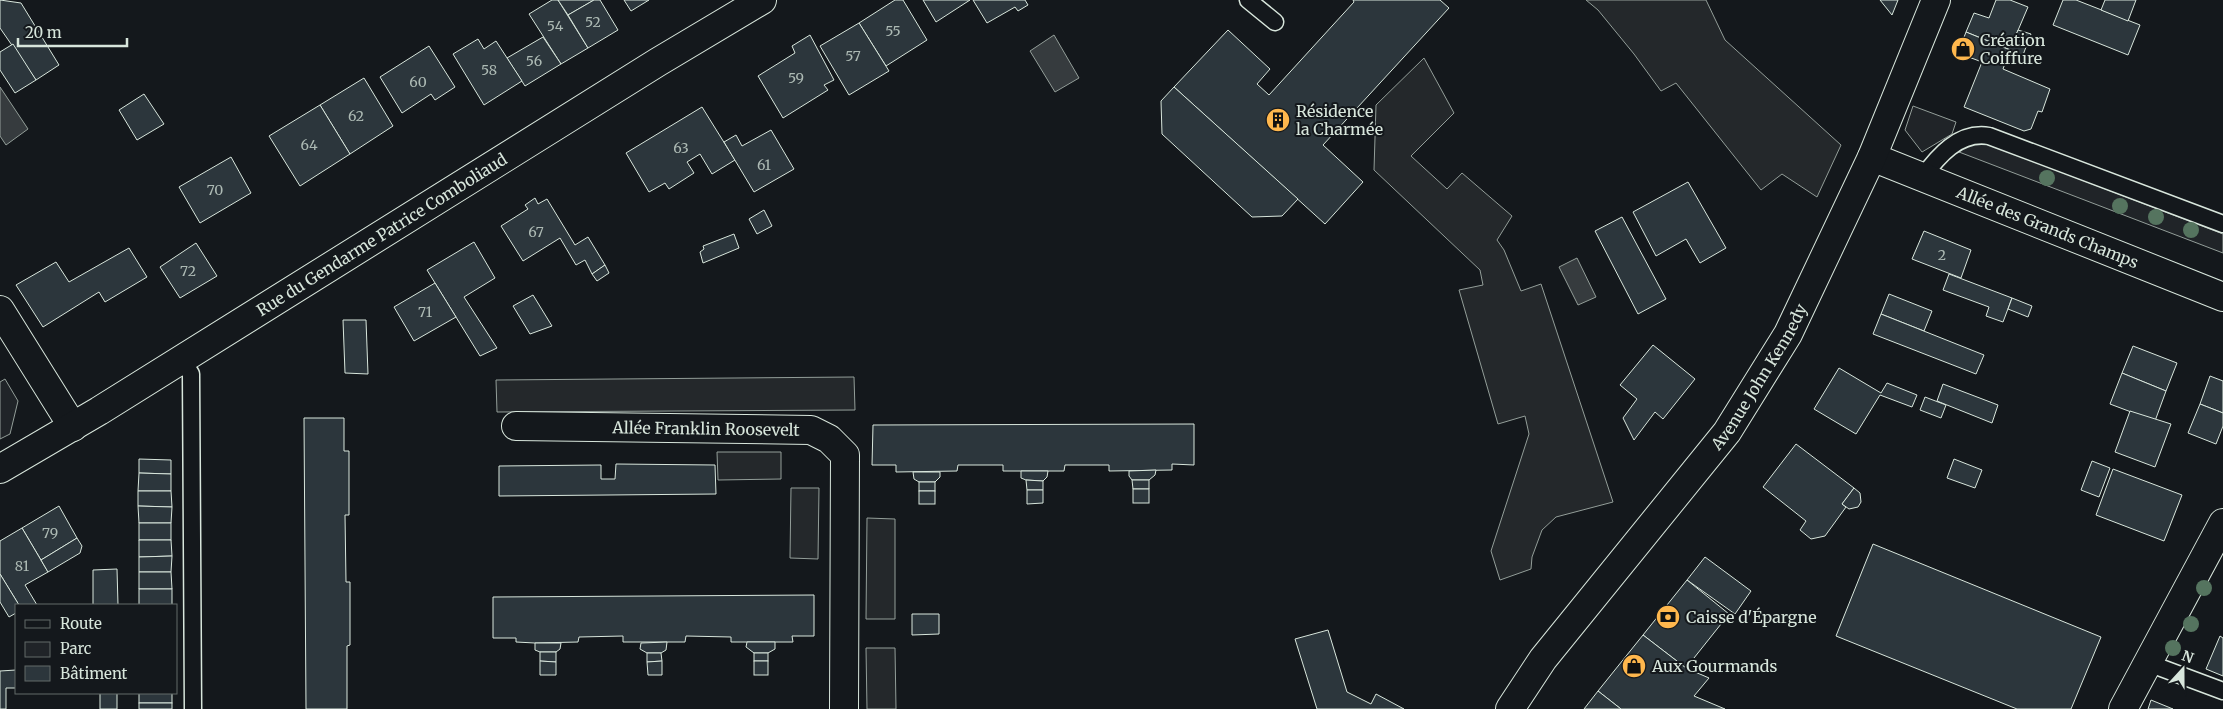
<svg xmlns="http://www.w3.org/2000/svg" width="2223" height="709" viewBox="0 0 2223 709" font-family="Merriweather,serif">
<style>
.green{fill:#202428;stroke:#939e99}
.parking{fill:#24282b;stroke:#939e99}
.water{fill:#363b3e;stroke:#939e99}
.building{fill:#2c363c;stroke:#d8e6dc}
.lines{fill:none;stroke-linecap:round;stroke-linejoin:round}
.service-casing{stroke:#d8e6dc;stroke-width:19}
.minor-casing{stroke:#d8e6dc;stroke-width:30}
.secondary-casing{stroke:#d8e6dc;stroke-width:30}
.service{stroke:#14181c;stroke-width:16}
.minor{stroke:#14181c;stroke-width:28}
.secondary{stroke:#14181c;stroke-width:28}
.tree{fill:#55745f}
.labels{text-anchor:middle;stroke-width:4;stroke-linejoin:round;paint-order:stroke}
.number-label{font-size:14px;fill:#adbab4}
.poi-label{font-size:16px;fill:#d8e6dc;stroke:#14181c;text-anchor:start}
.street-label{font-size:16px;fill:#d8e6dc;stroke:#14181c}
</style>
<rect width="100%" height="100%" fill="#14181c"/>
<g class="green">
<polygon points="1913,106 1956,122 1952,134 1922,152 1905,130"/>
<polygon points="1970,143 1985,143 2223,234 2223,253 1959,152"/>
<polygon points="5,379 18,401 10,434 0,439 0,382"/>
</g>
<g class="parking">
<polygon points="1586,0 1706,0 1725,40 1841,145 1817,197 1782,174 1761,190 1676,83 1661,91 1634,54 1598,10"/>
<polygon points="1424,58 1454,113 1411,156 1447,189 1462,173 1512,216 1497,240 1504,250 1521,291 1541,284 1613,502 1556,517 1542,530 1532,557 1531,569 1500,580 1491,551 1529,434 1525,416 1498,424 1459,290 1483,285 1480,270 1374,170 1376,105"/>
<polygon points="854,377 855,410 497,412 496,380"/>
<polygon points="717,452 781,452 781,479 718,480"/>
<polygon points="791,488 819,488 818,559 790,558"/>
<polygon points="867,518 895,519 895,619 866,619"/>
<polygon points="866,648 895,648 896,709 867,709"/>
</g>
<g class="water">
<polygon points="1054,35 1079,78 1055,92 1030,51"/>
<polygon points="0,87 28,129 6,145 0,136"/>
<polygon points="1577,258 1596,297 1578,305 1559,267"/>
</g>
<g class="building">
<polygon points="0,0 21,3 59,65 36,80 0,28"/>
<polygon points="552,0 558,0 588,48 561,64 529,14"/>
<polygon points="558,0 594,0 568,15"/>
<polygon points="594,0 600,0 618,30 588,48 568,15"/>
<polygon points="624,0 649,0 631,11"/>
<polygon points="895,0 903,0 927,40 886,66 859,23"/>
<polygon points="923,0 970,0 936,22"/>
<polygon points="973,0 1025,0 1028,5 1018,11 1015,7 987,23"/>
<polygon points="1353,0 1440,0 1449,8 1323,145 1363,182 1325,224 1174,87 1228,30 1270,69 1257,84 1269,95 1354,2"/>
<polygon points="1880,0 1898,0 1892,15"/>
<polygon points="1996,0 2010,0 2028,7 2013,42 2026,47 2023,55 1966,32 1974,13 1989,18"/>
<polygon points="2063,0 2076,0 2140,25 2128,55 2053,25"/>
<polygon points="2105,0 2136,0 2128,21 2101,10"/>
<polygon points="859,23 889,71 849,95 820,46"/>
<polygon points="2018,30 2031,34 2026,47 2013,42"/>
<polygon points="1966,32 2010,50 2003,69 2050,89 2042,112 2038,111 2031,129 2024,131 1964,107 1982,62 1958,53"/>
<polygon points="810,35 834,80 824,85 828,90 783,118 758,76 795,53 792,46"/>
<polygon points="543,37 561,64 525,86 507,58"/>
<polygon points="478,39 484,49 496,41 522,81 484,105 453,54"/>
<polygon points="13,44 36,80 15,93 0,70 0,52"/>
<polygon points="429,46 455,87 435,100 431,94 402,113 380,77"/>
<polygon points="364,78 393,126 350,154 320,105"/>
<polygon points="1174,87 1298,199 1282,216 1252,217 1162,134 1161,101"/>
<polygon points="144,94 164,124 137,140 119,110"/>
<polygon points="320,105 350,154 300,186 269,136"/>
<polygon points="702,107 735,160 712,174 700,154 687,162 694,173 669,189 665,183 649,192 626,153"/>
<polygon points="771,130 794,169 754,192 724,142 736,135 742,146"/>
<polygon points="231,157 251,193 200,223 179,187"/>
<polygon points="1688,182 1726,248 1700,263 1686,239 1656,256 1633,212"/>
<polygon points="535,198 538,204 547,199 575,245 588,237 605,265 592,274 585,260 576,265 560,238 523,261 501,226 528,209 525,205"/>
<polygon points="764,210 772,226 757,234 749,219"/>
<polygon points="1622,217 1666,299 1638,314 1595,231"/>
<polygon points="1924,231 1971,250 1961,278 1912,259"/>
<polygon points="734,234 739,248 703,263 700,252 704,249 703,246"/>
<polygon points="474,242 495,278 464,297 497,348 480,356 427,270"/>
<polygon points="196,243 217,276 180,298 160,267"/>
<polygon points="129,248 147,277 105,302 99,292 43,327 16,285 56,262 69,282"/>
<polygon points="605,265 609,273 597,281 592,274"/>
<polygon points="1949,274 2012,298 2003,322 1986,316 1989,307 1943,290"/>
<polygon points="435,283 456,317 414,341 394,307"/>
<polygon points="1889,294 1932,311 1924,331 1881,314"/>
<polygon points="533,295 552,326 530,334 513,306"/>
<polygon points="2012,298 2032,306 2028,317 2008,309"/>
<polygon points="1881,314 1984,355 1976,374 1873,334"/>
<polygon points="343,320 366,320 368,374 345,373"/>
<polygon points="1653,345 1695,379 1663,419 1655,412 1634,440 1623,418 1637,399 1620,385"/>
<polygon points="2133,346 2177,363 2166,391 2122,373"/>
<polygon points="1839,368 1881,393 1887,383 1917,395 1912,407 1880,395 1856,434 1814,409"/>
<polygon points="2122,373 2166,391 2155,421 2110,404"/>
<polygon points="2210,376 2223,381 2223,413 2200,404"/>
<polygon points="1943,384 1998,405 1992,423 1937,401"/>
<polygon points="1925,397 1946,405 1941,418 1920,410"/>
<polygon points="2200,404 2223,413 2223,426 2216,444 2188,433"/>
<polygon points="2130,411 2171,424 2155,467 2115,452"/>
<polygon points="304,418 344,418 344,451 349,451 349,515 345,515 346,582 350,582 350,645 347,646 347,709 306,709"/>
<polygon points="1194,424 1194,465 1172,464 1172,470 1109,471 1109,465 1065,465 1064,471 1003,471 1003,465 958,465 957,471 896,472 896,465 872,465 873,425"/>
<polygon points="1796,444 1854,488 1842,504 1846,507 1825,536 1811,539 1800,530 1806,521 1763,487"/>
<polygon points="139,459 171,460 171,474 139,473"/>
<polygon points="1954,459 1982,470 1975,488 1947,478"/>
<polygon points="2092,461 2110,468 2099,497 2081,490"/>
<polygon points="616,464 715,465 716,494 499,496 499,466 601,465 601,479 615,479"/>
<polygon points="2113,469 2182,495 2164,541 2096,515"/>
<polygon points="1156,470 1155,475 1149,480 1132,480 1129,476 1129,471"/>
<polygon points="1021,471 1048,471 1047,477 1043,481 1026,480 1021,478"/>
<polygon points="913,472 940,472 940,477 935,482 919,482 914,479"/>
<polygon points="139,473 171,474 171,491 138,491"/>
<polygon points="1026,480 1043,481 1043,490 1027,490"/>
<polygon points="1132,480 1149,480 1149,489 1133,489"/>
<rect x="919" y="482" width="16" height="9"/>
<polygon points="1854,488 1860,493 1861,502 1858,507 1849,509 1842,504"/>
<rect x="1133" y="489" width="16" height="14"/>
<polygon points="1027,490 1043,490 1043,503 1027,504"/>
<polygon points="138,491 171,491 172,507 138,506"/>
<rect x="919" y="491" width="16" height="13"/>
<polygon points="59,506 77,538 41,560 22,528"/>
<polygon points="138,506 172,507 171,523 139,523"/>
<rect x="139" y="523" width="32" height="17"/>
<polygon points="22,528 48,572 25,585 37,605 19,605 0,574 0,541"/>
<polygon points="77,538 82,546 80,553 48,572 41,560"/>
<polygon points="139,540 171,540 172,556 139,557"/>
<polygon points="1873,544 2101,637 2071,709 2017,709 1836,636"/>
<polygon points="172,556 171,572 139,572 139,557"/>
<polygon points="1705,557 1751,591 1735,614 1687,580"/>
<polygon points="117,569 118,605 93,605 93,570"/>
<polygon points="139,572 171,572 172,589 139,589"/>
<polygon points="0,574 19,605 16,605 16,613 9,617 0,602"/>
<polygon points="1687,580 1729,614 1686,668 1643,635"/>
<rect x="139" y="589" width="33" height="16"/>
<polygon points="814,595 814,636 792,636 793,642 731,642 731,637 686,636 685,642 623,642 623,636 579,637 578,642 535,643 516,642 516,638 493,638 493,597"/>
<polygon points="912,614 939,614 939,634 912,635"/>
<polygon points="1328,630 1347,692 1371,704 1376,694 1404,709 1317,709 1295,639"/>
<polygon points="1643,635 1686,668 1709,678 1694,696 1725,709 1621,709 1598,691"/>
<polygon points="2220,636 2223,638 2223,676 2206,669"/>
<polygon points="667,642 666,650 661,653 647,653 640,649 641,643"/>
<polygon points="747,642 775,642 775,649 768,653 754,653 746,647"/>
<polygon points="535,643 561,643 560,649 556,652 540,652 535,650"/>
<polygon points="540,652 556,652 556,662 540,661"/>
<polygon points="647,653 661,653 662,661 647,662"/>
<rect x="754" y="653" width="14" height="8"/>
<polygon points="540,661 556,662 556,675 540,675"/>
<polygon points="662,661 662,675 648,675 647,662"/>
<rect x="754" y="661" width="14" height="14"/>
<polygon points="16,670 16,688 6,688 6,709 0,709 0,671"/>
<polygon points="1598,691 1621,709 1584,709"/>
<rect x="100" y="693" width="17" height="16"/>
<rect x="139" y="693" width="33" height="10"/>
<polygon points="2151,700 2173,709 2148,709"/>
<rect x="139" y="703" width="33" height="6"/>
</g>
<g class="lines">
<g class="service-casing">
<g id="service">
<polyline points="1248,0 1275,22"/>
<path d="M1922,178c16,-22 37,-47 67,-42l234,88"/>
<polyline points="182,359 191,374 193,709"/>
<polyline points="2148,663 2223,691"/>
</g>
</g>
<g class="minor-casing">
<g id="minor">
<path id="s1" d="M1872,157l351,140"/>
<polyline points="0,310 73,427"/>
<path id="s2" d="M516,426l295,4 18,9 16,16 -1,254"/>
<path id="s3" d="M0,469l99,-58 559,-349 104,-62"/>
<polyline points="2123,709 2223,523"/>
</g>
</g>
<g class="secondary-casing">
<g id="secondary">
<path id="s4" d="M1510,709l33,-50 184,-227 61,-98 84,-177 64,-157"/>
</g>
</g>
<use href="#service" class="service"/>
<use href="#minor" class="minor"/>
<use href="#secondary" class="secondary"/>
</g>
<g class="tree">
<circle cx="2047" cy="178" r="8"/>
<circle cx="2120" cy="206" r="8"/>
<circle cx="2156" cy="217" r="8"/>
<circle cx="2191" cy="230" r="8"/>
<circle cx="2204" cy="588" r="8"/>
<circle cx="2191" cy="624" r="8"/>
<circle cx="2173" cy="648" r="8"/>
</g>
<defs>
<g id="shop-disc" transform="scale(1.25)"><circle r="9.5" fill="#ffb74d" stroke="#14181c"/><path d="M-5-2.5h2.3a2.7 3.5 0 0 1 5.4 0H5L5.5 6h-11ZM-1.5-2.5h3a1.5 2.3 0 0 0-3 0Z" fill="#111"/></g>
<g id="building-disc" transform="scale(1.25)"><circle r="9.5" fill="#ffb74d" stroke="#14181c"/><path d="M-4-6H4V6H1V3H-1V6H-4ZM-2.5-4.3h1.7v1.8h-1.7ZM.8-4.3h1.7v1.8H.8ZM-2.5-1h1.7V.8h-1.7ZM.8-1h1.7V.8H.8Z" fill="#111"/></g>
<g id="bank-disc" transform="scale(1.25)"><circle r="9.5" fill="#ffb74d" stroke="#14181c"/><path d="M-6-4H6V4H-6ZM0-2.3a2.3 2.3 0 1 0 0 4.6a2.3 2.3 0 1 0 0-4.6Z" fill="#111"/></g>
</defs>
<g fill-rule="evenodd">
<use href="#shop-disc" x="1963" y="49"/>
<use href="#building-disc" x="1278" y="120"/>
<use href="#bank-disc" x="1668" y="617"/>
<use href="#shop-disc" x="1634" y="666"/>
</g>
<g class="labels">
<g class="number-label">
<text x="593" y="27">52</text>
<text x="555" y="31">54</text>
<text x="893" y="36">55</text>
<text x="853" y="61">57</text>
<text x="534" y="66">56</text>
<text x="489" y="75">58</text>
<text x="796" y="83">59</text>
<text x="418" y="87">60</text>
<text x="356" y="121">62</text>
<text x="309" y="150">64</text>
<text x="681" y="153">63</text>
<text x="764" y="170">61</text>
<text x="215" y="195">70</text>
<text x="536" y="237">67</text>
<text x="1942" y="260">2</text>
<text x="188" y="276">72</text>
<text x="425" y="317">71</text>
<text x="50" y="538">79</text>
<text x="22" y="571">81</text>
</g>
<g class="poi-label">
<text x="1980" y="46">Création<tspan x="1980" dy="18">Coiffure</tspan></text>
<text x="1296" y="117">Résidence<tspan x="1296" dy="18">la Charmée</tspan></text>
<text x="1686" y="623">Caisse d'Épargne</text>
<text x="1652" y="672">Aux Gourmands</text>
</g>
<g class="street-label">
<text dy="6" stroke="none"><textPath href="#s1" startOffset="189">Allée des Grands Champs</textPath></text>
<text dy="6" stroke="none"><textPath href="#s3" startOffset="448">Rue du Gendarme Patrice Comboliaud</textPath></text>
<text dy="6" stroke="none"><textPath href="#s4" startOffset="416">Avenue John Kennedy</textPath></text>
<text dy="6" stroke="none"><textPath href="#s2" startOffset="190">Allée Franklin Roosevelt</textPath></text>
</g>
</g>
<rect x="15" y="604" width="162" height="90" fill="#14181c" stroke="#626a69"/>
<rect x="25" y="620" width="25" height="8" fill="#14181c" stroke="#626a69"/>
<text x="60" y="629" font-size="15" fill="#d8e6dc">Route</text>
<rect x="25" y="642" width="25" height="15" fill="#202428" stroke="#626a69"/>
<text x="60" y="654" font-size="15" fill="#d8e6dc">Parc</text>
<rect x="25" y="666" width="25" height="15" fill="#2c363c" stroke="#626a69"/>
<text x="60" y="679" font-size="15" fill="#d8e6dc">Bâtiment</text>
<g transform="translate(2183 669) rotate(21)" stroke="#14181c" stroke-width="4" paint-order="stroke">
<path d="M0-4L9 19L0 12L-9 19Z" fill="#d8e6dc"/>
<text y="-8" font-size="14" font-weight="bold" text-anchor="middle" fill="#d8e6dc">N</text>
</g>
<path d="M18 38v8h109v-8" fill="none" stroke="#d8e6dc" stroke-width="2.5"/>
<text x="25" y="38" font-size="15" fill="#d8e6dc" stroke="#14181c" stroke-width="4" paint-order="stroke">20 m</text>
</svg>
